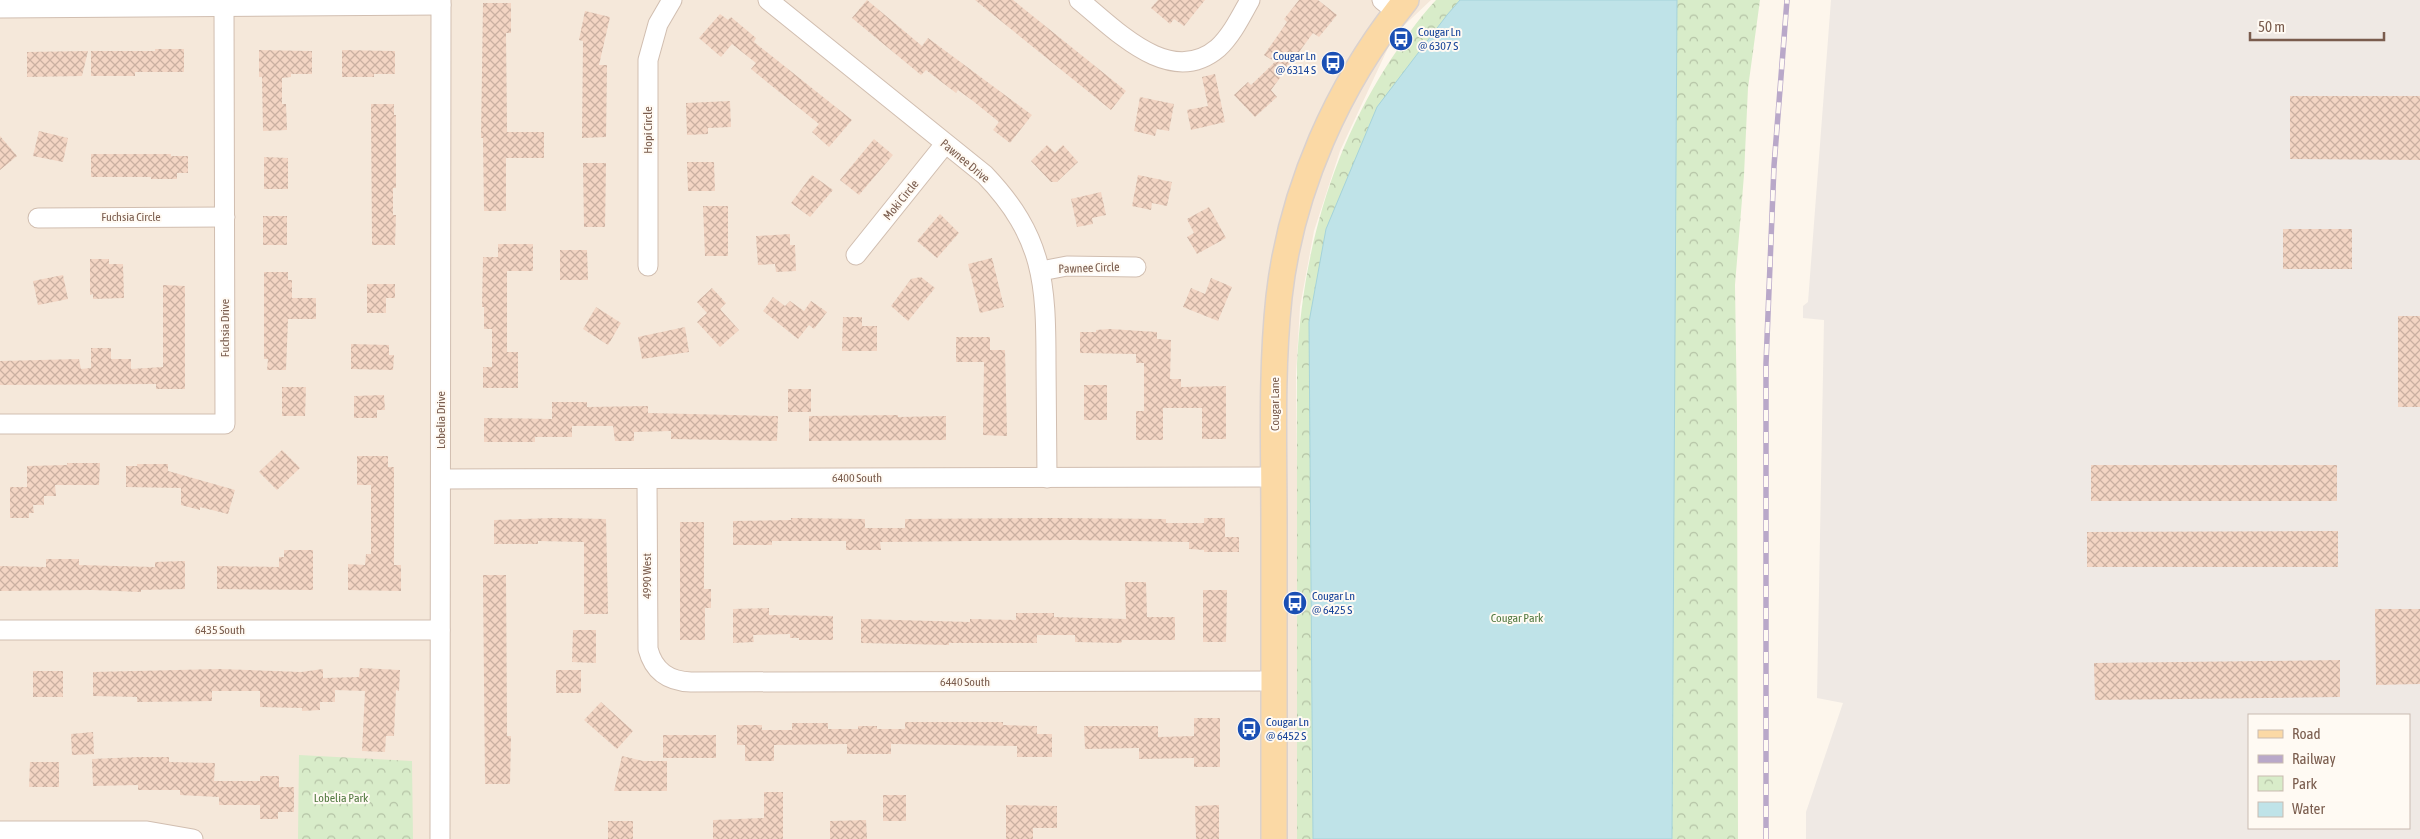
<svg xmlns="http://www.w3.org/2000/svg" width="2420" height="839" viewBox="0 0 2420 839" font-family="'Asap Condensed',sans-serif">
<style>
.residential{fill:#f5e8da}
.industrial{fill:#efe9e4;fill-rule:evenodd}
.park{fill:url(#park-crowns)}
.water{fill:#bfe3e8;stroke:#a5d3da}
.building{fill:url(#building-cross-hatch)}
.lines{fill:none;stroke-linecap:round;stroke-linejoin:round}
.minor-casing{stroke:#d1beb0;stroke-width:21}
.major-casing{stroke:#dad1cd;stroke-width:28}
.minor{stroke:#fff;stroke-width:19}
.major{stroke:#fbd9a5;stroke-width:25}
.rail-casing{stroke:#b9a8c9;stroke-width:5.5}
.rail{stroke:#fffaf3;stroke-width:4;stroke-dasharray:11;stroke-linecap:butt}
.labels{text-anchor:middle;stroke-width:4;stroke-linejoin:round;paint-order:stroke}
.transit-label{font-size:12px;fill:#164399;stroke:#fffaf3;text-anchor:start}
.street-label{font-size:12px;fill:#7a5c4d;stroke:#fffaf3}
.park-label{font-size:12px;fill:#537a41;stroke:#fffaf3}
</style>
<defs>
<pattern id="park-crowns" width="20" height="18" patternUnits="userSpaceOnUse" patternTransform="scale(1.25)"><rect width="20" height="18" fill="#d8ecc9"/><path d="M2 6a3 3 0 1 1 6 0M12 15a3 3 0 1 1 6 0" fill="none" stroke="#b4c2a5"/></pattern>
<pattern id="building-cross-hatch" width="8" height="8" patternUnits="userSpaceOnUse" patternTransform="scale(1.25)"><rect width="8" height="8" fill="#f3d5c3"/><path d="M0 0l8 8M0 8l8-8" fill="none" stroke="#cab0a1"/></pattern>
</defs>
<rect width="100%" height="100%" fill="#fdf6ec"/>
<polygon class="residential" points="0,0 1431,0 1394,35 1340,151 1314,231 1300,307 1296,374 1301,839 0,839"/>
<path class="industrial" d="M1831,0h589v839h-614v-27l37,-109 -26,-5 7,-378 -21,-2v-12l5,-4zM2249,715h160v113h-160z"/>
<g class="park">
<path d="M1436,0h324l-12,88 -4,87 -9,110 2,129 1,425h-441v-475c5,-106 32,-207 89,-297 15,-23 31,-47 50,-67z"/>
<polygon points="299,755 412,761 413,839 298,839"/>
</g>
<polygon class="water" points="1460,0 1677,0 1672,839 1313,839 1309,322 1326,229 1377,107 1447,15"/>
<g class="building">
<polygon points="867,0 922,46 928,38 1032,115 1010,143 993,130 999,122 973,101 958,90 956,93 926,70 921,75 852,18"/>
<polygon points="975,0 1013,0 1126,91 1111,110"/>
<polygon points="1158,0 1205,0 1184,26 1174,19 1170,24 1151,8"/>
<polygon points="1299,0 1318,0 1337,15 1319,37 1313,33 1271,90 1277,97 1255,117 1234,95 1248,82 1251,85 1275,62 1264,55 1287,22 1284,19"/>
<polygon points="483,3 511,3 511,33 506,33 507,132 544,132 544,158 506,158 506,211 484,211 483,138 481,138"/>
<polygon points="585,11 610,17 599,65 607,65 606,137 582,138 583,41 579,40"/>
<polygon points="720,14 728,20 731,17 756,38 754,42 852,120 829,147 812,132 819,124 751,69 756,63 732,44 721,57 699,38"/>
<polygon points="155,49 184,49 184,72 135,72 135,76 91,76 91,51 155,51"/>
<polygon points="259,50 312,51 312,74 291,74 291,77 282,78 282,104 286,104 287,130 263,131 262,77 259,77"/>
<polygon points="342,50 395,51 395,74 374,74 374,77 342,77"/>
<polygon points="88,51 82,76 27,77 27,52"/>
<polygon points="1215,74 1225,122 1191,130 1187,110 1208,106 1202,77"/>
<polygon points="2290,96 2420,96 2420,160 2290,159"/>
<polygon points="1140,97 1174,104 1169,131 1157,129 1155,136 1134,131"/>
<polygon points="730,101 731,127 708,128 708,134 687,135 686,103"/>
<polygon points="371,104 394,104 394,115 396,115 396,188 393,188 393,215 396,215 395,245 372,245"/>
<polygon points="39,131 68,138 63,162 33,156"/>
<polygon points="0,136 17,156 0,170"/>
<polygon points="874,139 893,155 859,195 840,180"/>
<polygon points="1047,145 1055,153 1063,145 1078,162 1057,182 1051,182 1031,161"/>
<polygon points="91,154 171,154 171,156 188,156 188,173 177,173 177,179 151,179 151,177 91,177"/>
<polygon points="264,157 288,158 288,189 264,189"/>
<polygon points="687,162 714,162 715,191 688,191"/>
<polygon points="583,163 606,163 605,227 584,227"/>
<polygon points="812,175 833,190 810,217 791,203"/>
<polygon points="1138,175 1172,182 1167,206 1152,203 1151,210 1132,206"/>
<polygon points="1101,192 1106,215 1092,218 1093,224 1077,227 1071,199"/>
<polygon points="703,206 728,206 728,256 705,256"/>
<polygon points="1209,207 1226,238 1197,254 1187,237 1194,233 1187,219"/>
<polygon points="940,214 959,233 937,258 917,241"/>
<rect x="263" y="216" width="24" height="29"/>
<rect x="2283" y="229" width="69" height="40"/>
<polygon points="790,234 790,245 795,245 796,271 776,272 775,264 758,265 756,236"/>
<polygon points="498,244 533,244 533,271 507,271 507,352 518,352 518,388 483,388 483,367 492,367 492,329 484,329 484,307 482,307 483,257 498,257"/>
<polygon points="560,250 587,250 588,280 560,280"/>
<polygon points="992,258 1004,307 980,313 968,264"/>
<polygon points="90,259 109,259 109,264 123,264 124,298 93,299 93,294 90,295"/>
<polygon points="264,272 288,272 288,280 292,280 292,298 316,298 316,319 288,319 286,370 267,370 268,359 264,359"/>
<polygon points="63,275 68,299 38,305 33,281"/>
<polygon points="921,277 935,288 908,321 891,306 911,279"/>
<polygon points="1211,278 1232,287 1218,321 1183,307 1191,288 1205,294"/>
<polygon points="367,284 395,284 395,298 386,298 386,313 367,313"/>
<polygon points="163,285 185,286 185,389 156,389 156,384 0,385 0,361 79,359 81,369 91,368 91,348 111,348 111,359 131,359 131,369 163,367"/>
<polygon points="712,288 726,303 720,309 739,330 720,347 697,322 707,313 697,302"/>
<polygon points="773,297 785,306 790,301 804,311 811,301 827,312 814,329 809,325 798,339 763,311"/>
<polygon points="596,307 621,323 608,345 583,329"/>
<rect x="2398" y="316" width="22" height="91"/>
<polygon points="843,317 862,317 862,326 877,326 877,351 842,351"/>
<polygon points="685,327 689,352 642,359 638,337"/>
<polygon points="1110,329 1157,332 1157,339 1171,340 1170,379 1181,379 1181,387 1226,386 1226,439 1202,439 1202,408 1163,408 1163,440 1136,440 1136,411 1144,411 1144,363 1136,363 1136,354 1080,353 1080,332 1096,332 1096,330"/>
<polygon points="956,337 990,337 990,350 1005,350 1007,436 983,435 984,362 956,362"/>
<polygon points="351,344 389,345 389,355 394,355 393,370 351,369"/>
<rect x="1084" y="385" width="23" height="35"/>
<polygon points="282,387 306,387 305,416 282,416"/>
<rect x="788" y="389" width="23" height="23"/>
<polygon points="384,395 385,410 377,410 377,418 354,418 354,396"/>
<polygon points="552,402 587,402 587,407 648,406 648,413 778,416 777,441 671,439 671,431 634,432 634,441 615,441 613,426 572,426 572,437 535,437 535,442 484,442 484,418 552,419"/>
<polygon points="898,415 898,417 946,416 946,440 809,441 809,416"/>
<polygon points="282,450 300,468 277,490 259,472"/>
<polygon points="357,456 388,456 388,467 394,467 394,565 401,565 401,591 348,590 348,564 365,565 366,554 371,554 371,485 357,485"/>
<polygon points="67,463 100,463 99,485 55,485 56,496 44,496 44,505 33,505 34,513 29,513 29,518 10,518 10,487 27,487 27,466 67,465"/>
<polygon points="137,464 168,464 168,471 235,490 228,514 200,507 200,510 181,505 181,488 126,487 126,466 137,466"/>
<rect x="2091" y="465" width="246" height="36"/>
<polygon points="554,518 606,519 608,614 584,614 584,542 538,541 538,544 494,544 494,520"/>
<polygon points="791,518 865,519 865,528 905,528 905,519 1052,518 1166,519 1166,523 1204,523 1204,518 1225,518 1225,537 1239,537 1239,552 1204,552 1204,550 1189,549 1189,542 1073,540 880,542 881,550 846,550 846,541 772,541 772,545 733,545 733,521 791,520"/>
<polygon points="680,522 704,522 704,589 711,589 711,608 705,608 705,640 680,640"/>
<polygon points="2338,531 2338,567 2087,567 2087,532"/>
<polygon points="284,550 313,550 313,590 217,589 217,566 279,567 279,557 284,557"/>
<polygon points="46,559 79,559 79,565 155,567 155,562 185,561 185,589 141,590 141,592 92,590 0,591 0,566 46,567"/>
<polygon points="483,575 506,575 507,736 511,736 510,784 485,784"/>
<polygon points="1125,582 1146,582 1147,617 1175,617 1175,640 1122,640 1121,643 1075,642 1075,635 1037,635 1037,643 949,643 949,645 861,643 861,619 970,622 970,619 1016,620 1016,613 1054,613 1054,617 1126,619"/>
<polygon points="1203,590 1227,590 1226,642 1203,642"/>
<polygon points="769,608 769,615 833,616 833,640 799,640 799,638 790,638 790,634 753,635 754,642 733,643 733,609"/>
<polygon points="2375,609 2420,609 2420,684 2376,685"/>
<polygon points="573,630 596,630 596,663 572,662"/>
<polygon points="2340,660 2340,697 2095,700 2094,663"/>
<polygon points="360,668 400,670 399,691 396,690 394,736 386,736 385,752 362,751 365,691 335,690 335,702 320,702 320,710 302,711 302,708 260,707 260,691 212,691 212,701 137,702 137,697 93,696 93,672 219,669 301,672 323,669 323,678 359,677"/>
<rect x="556" y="670" width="25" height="23"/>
<rect x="33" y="671" width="30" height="26"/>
<polygon points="601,702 633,731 617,749 584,720"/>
<polygon points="1194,718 1220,718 1220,767 1194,767 1194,758 1139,759 1139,748 1085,749 1084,726 1158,726 1158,737 1194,736"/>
<polygon points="905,722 1003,722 1003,725 1037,726 1037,734 1052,734 1052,757 1017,757 1017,746 891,744 891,754 847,754 847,744 774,745 774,761 745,761 745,745 737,745 737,725 762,725 762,730 792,730 792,723 828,723 828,729 858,729 858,726 877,726 877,729 905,729"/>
<polygon points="93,732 94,754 72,755 71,734"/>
<rect x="663" y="735" width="53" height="23"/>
<polygon points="622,756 643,761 667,761 667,791 614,791"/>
<polygon points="138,757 169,757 169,762 215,763 214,781 260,781 260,776 279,776 279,787 294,787 294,812 278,812 278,819 260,819 260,805 219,805 219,797 180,795 180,790 138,790 138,785 93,786 92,759"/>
<polygon points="30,762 59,762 59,787 29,787"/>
<polygon points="764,792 783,792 783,839 713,839 713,820 764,818"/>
<rect x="883" y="795" width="23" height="26"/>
<polygon points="1006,805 1057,806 1057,828 1033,828 1033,839 1006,839"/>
<polygon points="1219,805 1219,839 1196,839 1195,806"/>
<polygon points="866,820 867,839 830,839 830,821"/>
<rect x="608" y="821" width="25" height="18"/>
</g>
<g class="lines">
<g class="minor-casing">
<g id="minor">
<path d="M768,0l217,175c59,62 61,108 61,189 0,38 1,76 1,114"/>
<path d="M1079,0c36,29 91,89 139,48 14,-13 23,-32 32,-48"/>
<polyline points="1382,0 1397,12"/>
<polyline points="0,8 441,5"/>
<polyline points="38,218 225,217"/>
<polyline points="856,255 945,144"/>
<polyline points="648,266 648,60 658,24 672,0"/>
<polyline points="1041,271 1067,266 1136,267"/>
<polyline points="0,424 225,424 224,6"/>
<polyline points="441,479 1274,477"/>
<path d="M647,479l1,170c6,23 21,32 43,33l583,-1"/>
<polyline points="0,630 440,630"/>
<polyline points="0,831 147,831 193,839"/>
<polyline points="440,839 441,0"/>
</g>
</g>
<g class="major-casing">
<path id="major" d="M1274,839c0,-105 0,-210 0,-315 0,-75 -3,-152 5,-227 12,-107 59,-213 127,-297"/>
</g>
<use href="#minor" class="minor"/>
<use href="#major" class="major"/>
<g class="rail-casing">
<polyline id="rail" points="1766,839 1766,364 1774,166 1787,0"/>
</g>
<use href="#rail" class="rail"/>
</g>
<defs>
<g id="bus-disc" transform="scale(1.25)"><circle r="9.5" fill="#1a4fb4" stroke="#fffaf3"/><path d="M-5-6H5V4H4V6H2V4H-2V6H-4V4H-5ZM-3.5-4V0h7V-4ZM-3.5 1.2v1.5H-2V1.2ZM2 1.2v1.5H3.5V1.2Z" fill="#fff"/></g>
</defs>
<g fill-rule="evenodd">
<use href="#bus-disc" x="1401" y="39"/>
<use href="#bus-disc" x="1333" y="63"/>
<use href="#bus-disc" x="1295" y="603"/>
<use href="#bus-disc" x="1249" y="729"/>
</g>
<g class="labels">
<g class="transit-label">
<text x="1418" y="36">Cougar Ln<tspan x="1418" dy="14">@ 6307 S</tspan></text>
<text x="1316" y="60" text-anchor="end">Cougar Ln<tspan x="1316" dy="14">@ 6314 S</tspan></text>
<text x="1312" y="600">Cougar Ln<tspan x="1312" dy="14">@ 6425 S</tspan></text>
<text x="1266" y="726">Cougar Ln<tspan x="1266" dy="14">@ 6452 S</tspan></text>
</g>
<g class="street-label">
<text transform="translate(648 130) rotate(-90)" y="4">Hopi Circle</text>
<text transform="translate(965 161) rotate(40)" y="4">Pawnee Drive</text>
<text transform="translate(901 200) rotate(-51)" y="4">Moki Circle</text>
<text x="131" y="221">Fuchsia Circle</text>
<text transform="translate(1089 268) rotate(-2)" y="4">Pawnee Circle</text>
<text transform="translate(225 328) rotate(-90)" y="4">Fuchsia Drive</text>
<text transform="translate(1275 404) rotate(-90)" y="4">Cougar Lane</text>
<text transform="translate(441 420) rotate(-90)" y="4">Lobelia Drive</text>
<text x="857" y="482">6400 South</text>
<text transform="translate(647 576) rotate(-90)" y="4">4990 West</text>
<text x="220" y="634">6435 South</text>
<text x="965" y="686">6440 South</text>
</g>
<g class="park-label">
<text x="1517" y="622">Cougar Park</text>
<text x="341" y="802">Lobelia Park</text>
</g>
</g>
<rect x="2248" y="714" width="162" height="115" fill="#fffaf3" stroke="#cabbb1"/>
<rect x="2258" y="730" width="25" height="8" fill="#fbd9a5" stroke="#cabbb1"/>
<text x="2292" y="739" font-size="15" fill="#7a5c4d">Road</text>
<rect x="2258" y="755" width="25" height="8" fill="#b9a8c9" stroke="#cabbb1"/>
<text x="2292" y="764" font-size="15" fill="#7a5c4d">Railway</text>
<rect x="2258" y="776" width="25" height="15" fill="url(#park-crowns)" stroke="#cabbb1"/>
<text x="2292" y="789" font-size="15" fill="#7a5c4d">Park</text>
<rect x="2258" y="802" width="25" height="15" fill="#bfe3e8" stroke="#cabbb1"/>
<text x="2292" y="814" font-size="15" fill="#7a5c4d">Water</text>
<path d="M2250 32v8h134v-8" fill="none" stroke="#7a5c4d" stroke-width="2.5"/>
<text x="2258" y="32" font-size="15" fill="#7a5c4d" stroke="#fffaf3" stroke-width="4" paint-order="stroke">50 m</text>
</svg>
